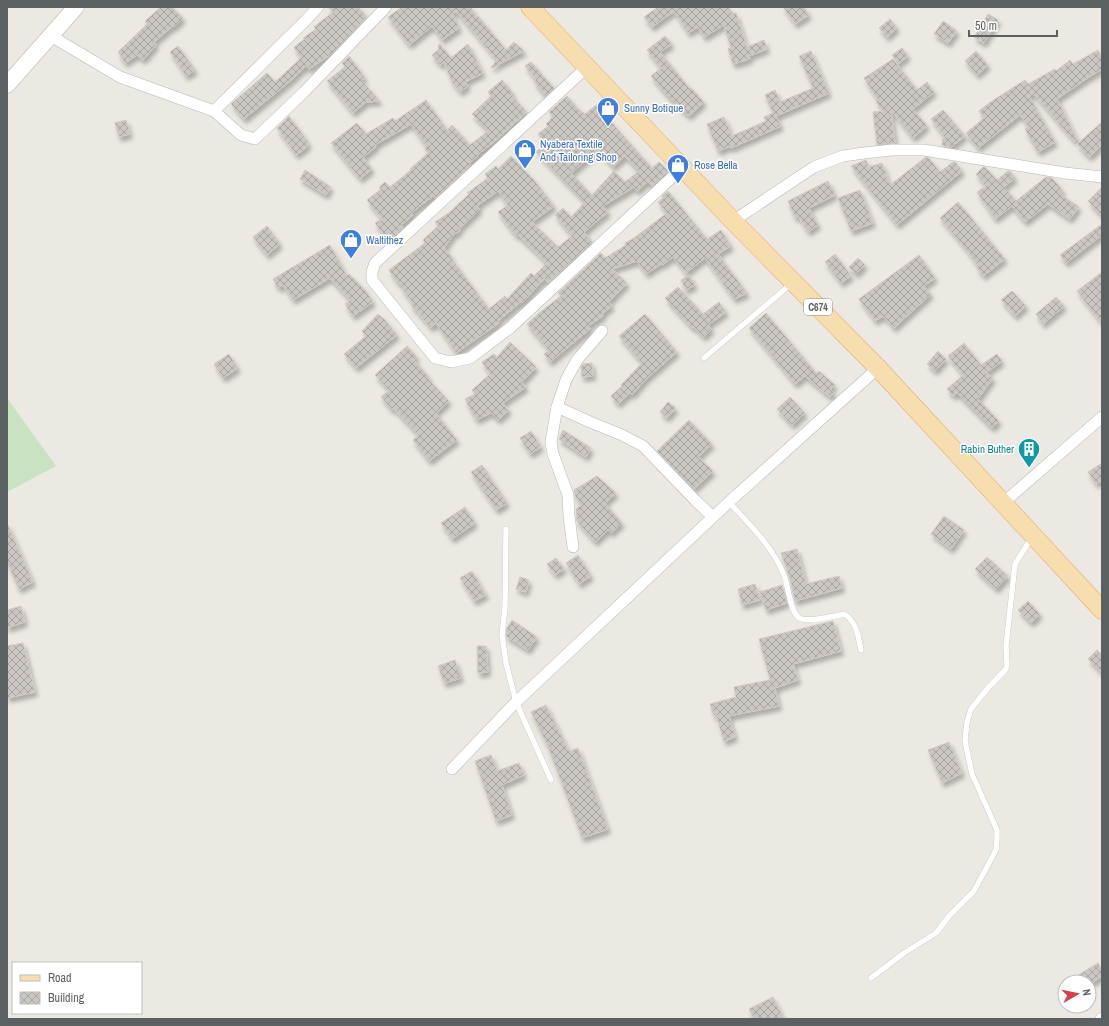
<svg xmlns="http://www.w3.org/2000/svg" width="1109" height="1026" viewBox="0 0 1109 1026" font-family="'Archivo Narrow',sans-serif">
<style>
.garden{fill:#c8e2c2}
.building{fill:url(#building-cross-hatch);stroke:#d0cac2;fill-rule:evenodd;filter:url(#shadow)}
.lines{fill:none;stroke-linecap:round;stroke-linejoin:round}
.lane-casing{stroke:#b4b6b9;stroke-width:6}
.street-casing{stroke:#b4b6b9;stroke-width:12}
.secondary-casing{stroke:#b2b7b9;stroke-width:17}
.primary-casing{stroke:#e2aa66;stroke-width:19}
.lane{stroke:#fff;stroke-width:5.5}
.street{stroke:#fff;stroke-width:11}
.secondary{stroke:#fff;stroke-width:16}
.primary{stroke:#f6deae;stroke-width:18}
.labels{text-anchor:middle;stroke-width:3;stroke-linejoin:round;paint-order:stroke}
.shield{fill:#fff;stroke:#8c9091;stroke-width:1}
.shield-label{font-size:10px;font-weight:bold;fill:#5b6062}
.shop-label{font-size:11px;fill:#366cbe;stroke:#fff;text-anchor:start}
.culture-label{font-size:11px;fill:#0d838f;stroke:#fff;text-anchor:end}
</style>
<defs>
<pattern id="building-cross-hatch" width="8" height="8" patternUnits="userSpaceOnUse"><rect width="8" height="8" fill="#cac6c2"/><path d="M0 0l8 8M0 8l8-8" fill="none" stroke="#a7a4a1"/></pattern>
<filter id="shadow"><feDropShadow dx="2.5" dy="4.5" stdDeviation="2" flood-color="#0004"/></filter>
</defs>
<rect width="100%" height="100%" fill="#ece9e3"/>
<polygon class="garden" points="7,398 56,466 7,492"/>
<g class="building">
<polygon points="161,7 172,7 183,18 174,27 173,26 154,42 156,45 143,60 137,55 125,63 118,52 147,24 145,21"/>
<polygon points="328,7 358,7 367,17 330,55 309,69 306,66 289,82 244,119 231,104 267,73 275,82 301,58 294,47 305,39 303,38 316,29 314,27 333,12"/>
<polygon points="402,7 471,7 476,17 478,16 506,50 514,42 524,51 492,68 491,67 497,60 456,11 452,13 459,28 442,40 433,27 431,27 409,45 388,17"/>
<polygon points="658,7 728,7 733,14 736,13 747,47 764,40 767,49 749,56 750,59 733,64 728,49 731,48 724,25 704,37 698,27 688,33 674,11 652,27 644,17"/>
<polygon points="783,7 804,7 809,15 795,24"/>
<polygon points="988,14 998,20 984,43 974,37"/>
<polygon points="890,19 897,28 887,37 879,28"/>
<polygon points="943,21 957,31 948,43 934,34"/>
<polygon points="665,36 672,44 660,52 690,89 691,88 704,102 690,115 687,115 664,92 651,76 661,68 647,50"/>
<polygon points="440,44 451,58 468,44 483,73 465,82 468,86 460,92 452,82 444,62 440,65 432,55 439,49 438,45"/>
<polygon points="178,46 195,70 186,76 170,52"/>
<polygon points="902,48 908,56 898,64 892,55"/>
<polygon points="1098,50 1102,57 1102,69 1089,77 1057,99 1077,139 1074,141 1033,93 1029,96 1055,142 1038,152 1025,129 1029,126 1020,115 978,148 966,133 984,118 979,111 989,103 1025,80 1028,84 1055,69 1056,71 1070,60 1073,64"/>
<polygon points="811,51 829,93 776,116 781,126 731,148 731,146 718,151 707,124 724,117 732,136 766,121 764,117 773,113 765,95 775,90 780,102 813,88 799,56"/>
<polygon points="976,51 988,65 977,75 965,61"/>
<polygon points="349,56 365,78 361,80 380,101 366,102 353,113 327,81 345,67 342,63"/>
<polygon points="893,59 917,90 927,82 934,92 913,109 927,126 913,138 891,110 895,143 877,145 873,112 883,111 876,101 878,100 864,78"/>
<polygon points="531,62 554,88 546,96 534,82 536,80 525,66"/>
<polygon points="502,80 513,93 511,95 527,112 496,140 477,155 478,156 469,163 471,165 435,198 433,196 411,213 413,215 401,225 403,228 388,241 375,223 382,219 367,200 380,190 380,186 385,182 390,187 411,170 410,169 428,153 425,149 427,147 411,124 375,145 376,147 363,157 372,169 360,179 331,143 357,123 366,134 393,118 395,121 426,100 447,130 452,125 470,145 488,131 472,114 491,96 488,92"/>
<path d="M567,96l11,13 7,5 11,-9 56,63 7,-6 9,9 -16,15 -4,-5 -11,10 -3,-4 -31,19 5,6 -24,20 8,10 -44,41 -4,-4 -22,24 -1,-1 -23,19 1,2 -43,30 -20,-30 -5,5 -20,-23 2,-2 -11,-14 2,-1 -5,-5h-1l-9,-13 36,-27 -2,-3 15,-14 -3,-4 15,-10 19,-18 -2,-1 21,-15 -3,-4 11,-8 2,3 13,-13 23,24 20,26 -22,16 26,25 14,-11 -17,-21 8,-7 8,9 14,-15 -49,-50 9,-9 -7,-9 10,-8 -2,-2 7,-7 -4,-5zM598,150l15,17 12,-11 14,15 -14,11 -11,-11 -22,24 -21,-22zM498,191l10,14 -10,7 18,24 2,-1 29,28 -13,13 -3,-3 -24,26 -2,-3 -16,13 -38,-51 1,-1 -8,-9 10,-14 6,-3 -1,-2 21,-20 -3,-3z"/>
<polygon points="943,110 965,136 951,147 943,146 942,140 945,137 931,119"/>
<polygon points="289,116 308,142 308,146 296,155 277,128"/>
<polygon points="126,120 130,134 119,137 115,123"/>
<polygon points="1102,122 1102,145 1089,157 1077,144"/>
<polygon points="926,157 929,158 940,172 953,162 955,162 962,171 897,225 851,166 866,160 869,167 882,163 890,185"/>
<polygon points="983,167 985,167 997,180 1008,171 1010,171 1015,178 1004,187 1016,201 1046,177 1052,178 1063,191 1060,194 1079,207 1070,219 1048,204 1025,222 1012,206 995,219 977,192 986,186 976,174"/>
<polygon points="305,170 331,187 326,195 300,179"/>
<polygon points="828,181 835,195 809,208 818,225 808,232 798,216 795,218 788,201"/>
<polygon points="1102,187 1102,216 1088,201"/>
<polygon points="860,190 873,223 851,231 838,198"/>
<polygon points="668,191 707,239 721,230 731,246 718,254 747,293 734,299 705,258 686,273 673,257 662,265 661,264 646,274 637,261 612,269 627,283 609,302 612,306 602,314 603,316 588,326 590,329 550,362 544,354 549,350 527,324 539,313 561,296 558,293 601,253 605,258 626,245 625,243 634,238 667,213 658,202 663,198 662,196"/>
<polygon points="958,202 1005,259 983,276 977,268 978,266 966,249 940,218"/>
<polygon points="1102,224 1102,235 1066,263 1060,255"/>
<polygon points="267,226 280,244 267,255 253,237"/>
<polygon points="330,245 347,276 349,274 365,290 373,302 353,316 345,304 350,300 330,278 293,300 283,285 278,288 273,279"/>
<polygon points="835,254 851,276 841,283 825,262"/>
<polygon points="919,255 935,278 924,286 931,294 894,328 883,316 875,321 859,299"/>
<polygon points="858,258 865,265 856,274 849,267"/>
<polygon points="1102,272 1102,324 1077,291"/>
<polygon points="689,275 695,285 686,290 681,280"/>
<polygon points="678,287 703,314 719,302 726,312 708,325 712,329 703,337 694,327 692,328 665,298"/>
<polygon points="1012,291 1026,306 1015,316 1001,300"/>
<polygon points="1056,297 1064,306 1043,324 1036,314"/>
<polygon points="766,313 817,374 819,371 835,385 830,389 834,393 830,397 805,376 795,384 749,328"/>
<polygon points="378,314 385,320 397,335 356,368 344,354 366,336 362,331"/>
<polygon points="645,314 677,352 647,378 632,395 630,393 618,404 611,396 622,386 621,385 642,363 619,336"/>
<polygon points="510,342 536,367 522,382 526,387 503,403 509,410 498,420 491,413 476,420 465,399 475,394 472,390 490,374 482,362 494,354 497,357"/>
<polygon points="964,343 981,365 997,354 1002,361 986,373 993,378 978,399 999,421 992,428 957,393 953,396 947,389 963,375 948,356"/>
<polygon points="407,346 417,357 414,360 429,377 427,378 449,401 436,413 457,440 429,461 413,440 419,435 393,408 392,410 381,397 389,390 375,375"/>
<polygon points="938,351 946,359 935,371 927,364"/>
<polygon points="229,354 238,368 223,378 214,364"/>
<polygon points="592,363 593,376 582,377 581,367 583,364"/>
<polygon points="790,397 805,413 792,425 777,409"/>
<polygon points="668,402 676,408 667,418 660,412"/>
<polygon points="689,420 712,444 698,457 713,471 694,489 657,451"/>
<polygon points="563,430 591,448 586,457 559,439"/>
<polygon points="531,431 541,447 530,454 520,438"/>
<polygon points="1102,463 1102,480 1096,484 1088,472"/>
<polygon points="482,465 507,503 496,510 471,472"/>
<polygon points="597,476 616,493 605,503 622,523 611,533 608,530 595,542 577,521 576,509 581,505 575,496 574,490"/>
<polygon points="465,507 475,523 452,539 441,523"/>
<polygon points="944,516 964,530 951,549 931,534"/>
<polygon points="7,523 33,582 19,589 7,562"/>
<polygon points="797,549 806,584 839,576 842,588 795,601 790,579 781,553"/>
<polygon points="578,555 591,576 579,584 566,563"/>
<polygon points="987,557 1008,576 996,589 975,569"/>
<polygon points="556,558 564,569 555,575 547,564"/>
<polygon points="472,571 486,595 474,601 460,578"/>
<polygon points="520,577 529,580 526,592 516,589"/>
<polygon points="755,584 760,600 742,605 738,589"/>
<polygon points="782,585 787,603 766,610 760,592"/>
<polygon points="1028,601 1040,614 1031,623 1018,610"/>
<polygon points="21,606 25,622 7,628 7,610"/>
<polygon points="512,620 537,637 528,650 506,636 507,628"/>
<polygon points="833,621 841,651 793,664 798,680 775,688 779,706 729,716 735,737 724,741 716,715 714,716 710,704 736,697 734,687 770,680 759,639"/>
<polygon points="23,643 35,692 7,698 7,646"/>
<polygon points="477,646 486,646 488,672 478,673"/>
<polygon points="1097,650 1102,655 1102,673 1088,659"/>
<polygon points="455,660 461,678 444,683 438,666"/>
<polygon points="546,705 569,751 578,748 608,829 582,838 549,749 531,712"/>
<polygon points="949,742 962,773 942,783 928,750"/>
<polygon points="491,755 497,771 519,763 524,775 502,785 512,815 496,821 475,761"/>
<polygon points="1098,963 1102,970 1102,976 1093,982 1067,982"/>
<polygon points="773,997 784,1019 754,1019 749,1009"/>
</g>
<g class="lines">
<g class="lane-casing">
<g id="lane">
<polyline points="704,358 791,284"/>
<path d="M729,502c20,22 44,45 55,73 4,11 6,36 15,43 7,5 36,-2 45,-4 13,8 14,22 17,36"/>
<polyline points="506,529 505,608 502,635 506,663 516,702 551,780"/>
<polyline points="871,978 904,953 936,933 949,916 974,891 996,850 997,839 997,830 972,774 965,741 967,722 971,709 987,689 1006,669 1007,664 1006,646 1015,564 1032,537"/>
</g>
</g>
<g class="street-casing">
<g id="street">
<polyline points="51,36 120,77 214,111 241,135 255,139 304,92 386,7"/>
<polyline points="587,67 375,263 372,272 372,280 435,358 451,362 470,358 510,328 682,168"/>
<polyline points="214,111 307,19 318,7"/>
<polyline points="733,221 814,167 843,156 864,153 892,150 924,150 1065,173 1102,177"/>
<polyline points="557,407 590,422 622,435 643,446 695,500 713,517"/>
<polyline points="1003,503 1102,417"/>
<polyline points="573,547 569,516 568,495 553,454 551,442 557,407 566,380 577,360 602,331"/>
<polyline points="452,769 516,702 729,502 878,368"/>
<polyline points="1101,1019 1102,1018"/>
</g>
</g>
<g class="secondary-casing">
<polyline id="secondary" points="7,85 76,7"/>
</g>
<g class="primary-casing">
<polyline id="primary" points="530,7 733,221 878,368 1102,610"/>
</g>
<use href="#lane" class="lane"/>
<use href="#street" class="street"/>
<use href="#secondary" class="secondary"/>
<use href="#primary" class="primary"/>
</g>
<defs>
<g id="shop-pin" transform="scale(1.15)"><path d="M0 17L-7.5 6A9.5 9.5 0 1 1 7.5 6Z" fill="#3f7fe0" stroke="#fff"/><path d="M-5-2.5h2.3a2.7 3.5 0 0 1 5.4 0H5L5.5 6h-11ZM-1.5-2.5h3a1.5 2.3 0 0 0-3 0Z" fill="#fff"/></g>
<g id="building-pin" transform="scale(1.15)"><path d="M0 17L-7.5 6A9.5 9.5 0 1 1 7.5 6Z" fill="#0f9aa8" stroke="#fff"/><path d="M-4-6H4V6H1V3H-1V6H-4ZM-2.5-4.3h1.7v1.8h-1.7ZM.8-4.3h1.7v1.8H.8ZM-2.5-1h1.7V.8h-1.7ZM.8-1h1.7V.8H.8Z" fill="#fff"/></g>
</defs>
<g fill-rule="evenodd">
<use href="#shop-pin" x="608" y="108"/>
<use href="#shop-pin" x="525" y="150"/>
<use href="#shop-pin" x="678" y="165"/>
<use href="#shop-pin" x="351" y="240"/>
<use href="#building-pin" x="1029" y="449"/>
</g>
<g class="labels">
<rect class="shield" x="804" y="299" width="28" height="16" rx="3"/>
<g class="shield-label">
<text x="818" y="311">C674</text>
</g>
<g class="shop-label">
<text x="624" y="112">Sunny Botique</text>
<text x="540" y="148">Nyabera Textile<tspan x="540" dy="13">And Tailoring Shop</tspan></text>
<text x="694" y="169">Rose Bella</text>
<text x="366" y="244">Waltithez</text>
</g>
<g class="culture-label">
<text x="1014" y="453">Rabin Buther</text>
</g>
</g>
<rect width="1109" height="1026" fill="none" stroke="#5b6062" stroke-width="16"/>
<rect x="12" y="962" width="130" height="52" fill="#ffffff" stroke="#bdbfc0"/>
<rect x="20" y="975" width="20" height="6" fill="#f6deae" stroke="#bdbfc0"/>
<text x="48" y="982" font-size="12" fill="#5b6062">Road</text>
<rect x="20" y="992" width="20" height="12" fill="url(#building-cross-hatch)" stroke="#bdbfc0"/>
<text x="48" y="1002" font-size="12" fill="#5b6062">Building</text>
<g transform="translate(1077 994) rotate(81)"><circle r="19" fill="#ffffff" stroke="#bdbfc0"/>
<path d="M0-3L7 15L0 10L-7 15Z" fill="#d73f4e"/>
<text y="-6" font-size="11" font-weight="bold" text-anchor="middle" fill="#5b6062">N</text>
</g>
<path d="M969 30v6h88v-6" fill="none" stroke="#5b6062" stroke-width="2"/>
<text x="975" y="30" font-size="12" fill="#5b6062" stroke="#ffffff" stroke-width="3" paint-order="stroke">50 m</text>
</svg>
